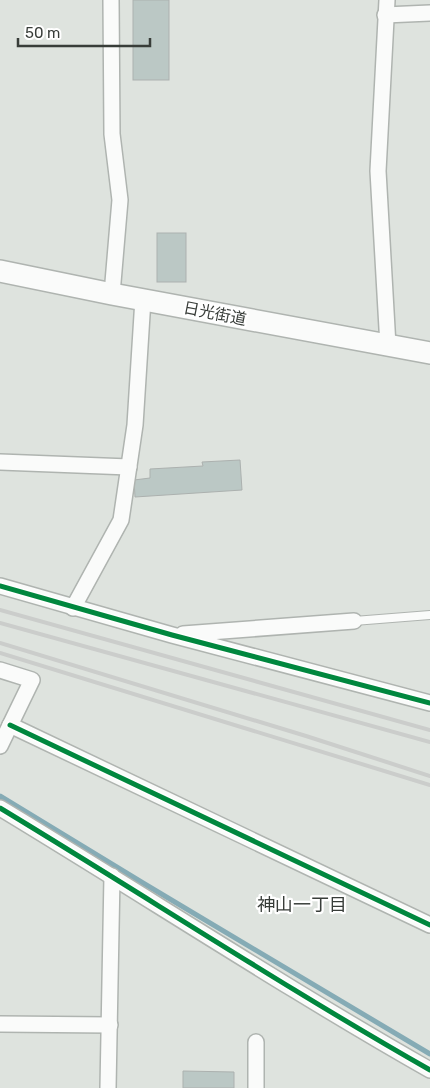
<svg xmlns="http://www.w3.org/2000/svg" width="430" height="1088" viewBox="0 0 430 1088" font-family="Rubik,'Noto Sans JP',sans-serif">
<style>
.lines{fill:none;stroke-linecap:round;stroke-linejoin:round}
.stream{stroke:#85abb5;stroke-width:5}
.building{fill:#bbc8c5;stroke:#acb1af}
.service-casing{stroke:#afb4b0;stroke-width:10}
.minor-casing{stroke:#afb4b0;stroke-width:18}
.secondary-casing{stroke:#afb4b0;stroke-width:24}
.service{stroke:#fafbfa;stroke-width:8}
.minor{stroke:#fafbfa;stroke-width:15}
.secondary{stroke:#fafbfa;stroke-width:21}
.rail{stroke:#cbcdcb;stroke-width:4}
.cycleway-casing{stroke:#fff;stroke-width:8}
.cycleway{stroke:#00873e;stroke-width:5}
.labels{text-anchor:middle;stroke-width:4.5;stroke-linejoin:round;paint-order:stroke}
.street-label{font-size:16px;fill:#383d39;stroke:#fff}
.neighbourhood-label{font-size:18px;fill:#383d39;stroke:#fff}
</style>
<rect width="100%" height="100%" fill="#dee3de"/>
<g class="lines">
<polyline class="stream" points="0,796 143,883 430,1054"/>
</g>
<g class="building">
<rect x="133" y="0" width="36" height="80"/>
<rect x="157" y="233" width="29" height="49"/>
<polygon points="240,460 242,490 135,497 134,480 150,478 150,469 203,466 202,462"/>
<polygon points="183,1071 234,1072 234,1088 183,1088"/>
</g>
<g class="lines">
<g class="service-casing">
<polyline id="service" points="354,621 430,615"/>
</g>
<g class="minor-casing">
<g id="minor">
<polyline points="111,0 112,134 120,200 112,294"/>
<polyline points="387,0 378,171 388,346"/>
<polyline points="385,15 430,13"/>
<polyline points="0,462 129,467"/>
<polyline points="0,586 172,635 430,703"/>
<polyline points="73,608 121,520 135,425 143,299"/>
<polyline points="183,634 354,621"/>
<polyline points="0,670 32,680 0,746"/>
<polyline points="10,725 430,925"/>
<path d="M0,808c144,87 284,179 430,262"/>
<polyline points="0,1024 110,1025"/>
<polyline points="108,1088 112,876"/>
<polyline points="256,1088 256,1042"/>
</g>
</g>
<g class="secondary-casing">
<polyline id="secondary" points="0,271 112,294 430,353"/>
</g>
<use href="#service" class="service"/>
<use href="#minor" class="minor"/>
<use href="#secondary" class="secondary"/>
<g class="rail">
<polyline points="0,610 430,730"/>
<polyline points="0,623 430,742"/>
<polyline points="0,643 306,736 430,776"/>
<polyline points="0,653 430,785"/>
</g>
<g class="cycleway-casing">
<g id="cycleway">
<polyline points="0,586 172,635 430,703"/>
<polyline points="10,725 430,925"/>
<path d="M0,808c144,87 284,179 430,262"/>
</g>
</g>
<use href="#cycleway" class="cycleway"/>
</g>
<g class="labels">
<g class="street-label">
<text transform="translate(215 313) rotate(11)" y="6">日光街道</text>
</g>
<g class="neighbourhood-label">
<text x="302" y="911">神山一丁目</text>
</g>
</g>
<path d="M18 38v8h132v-8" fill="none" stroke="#383d39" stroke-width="2.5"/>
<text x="25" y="38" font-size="15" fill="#383d39" stroke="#ffffff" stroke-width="4" paint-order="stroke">50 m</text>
</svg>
